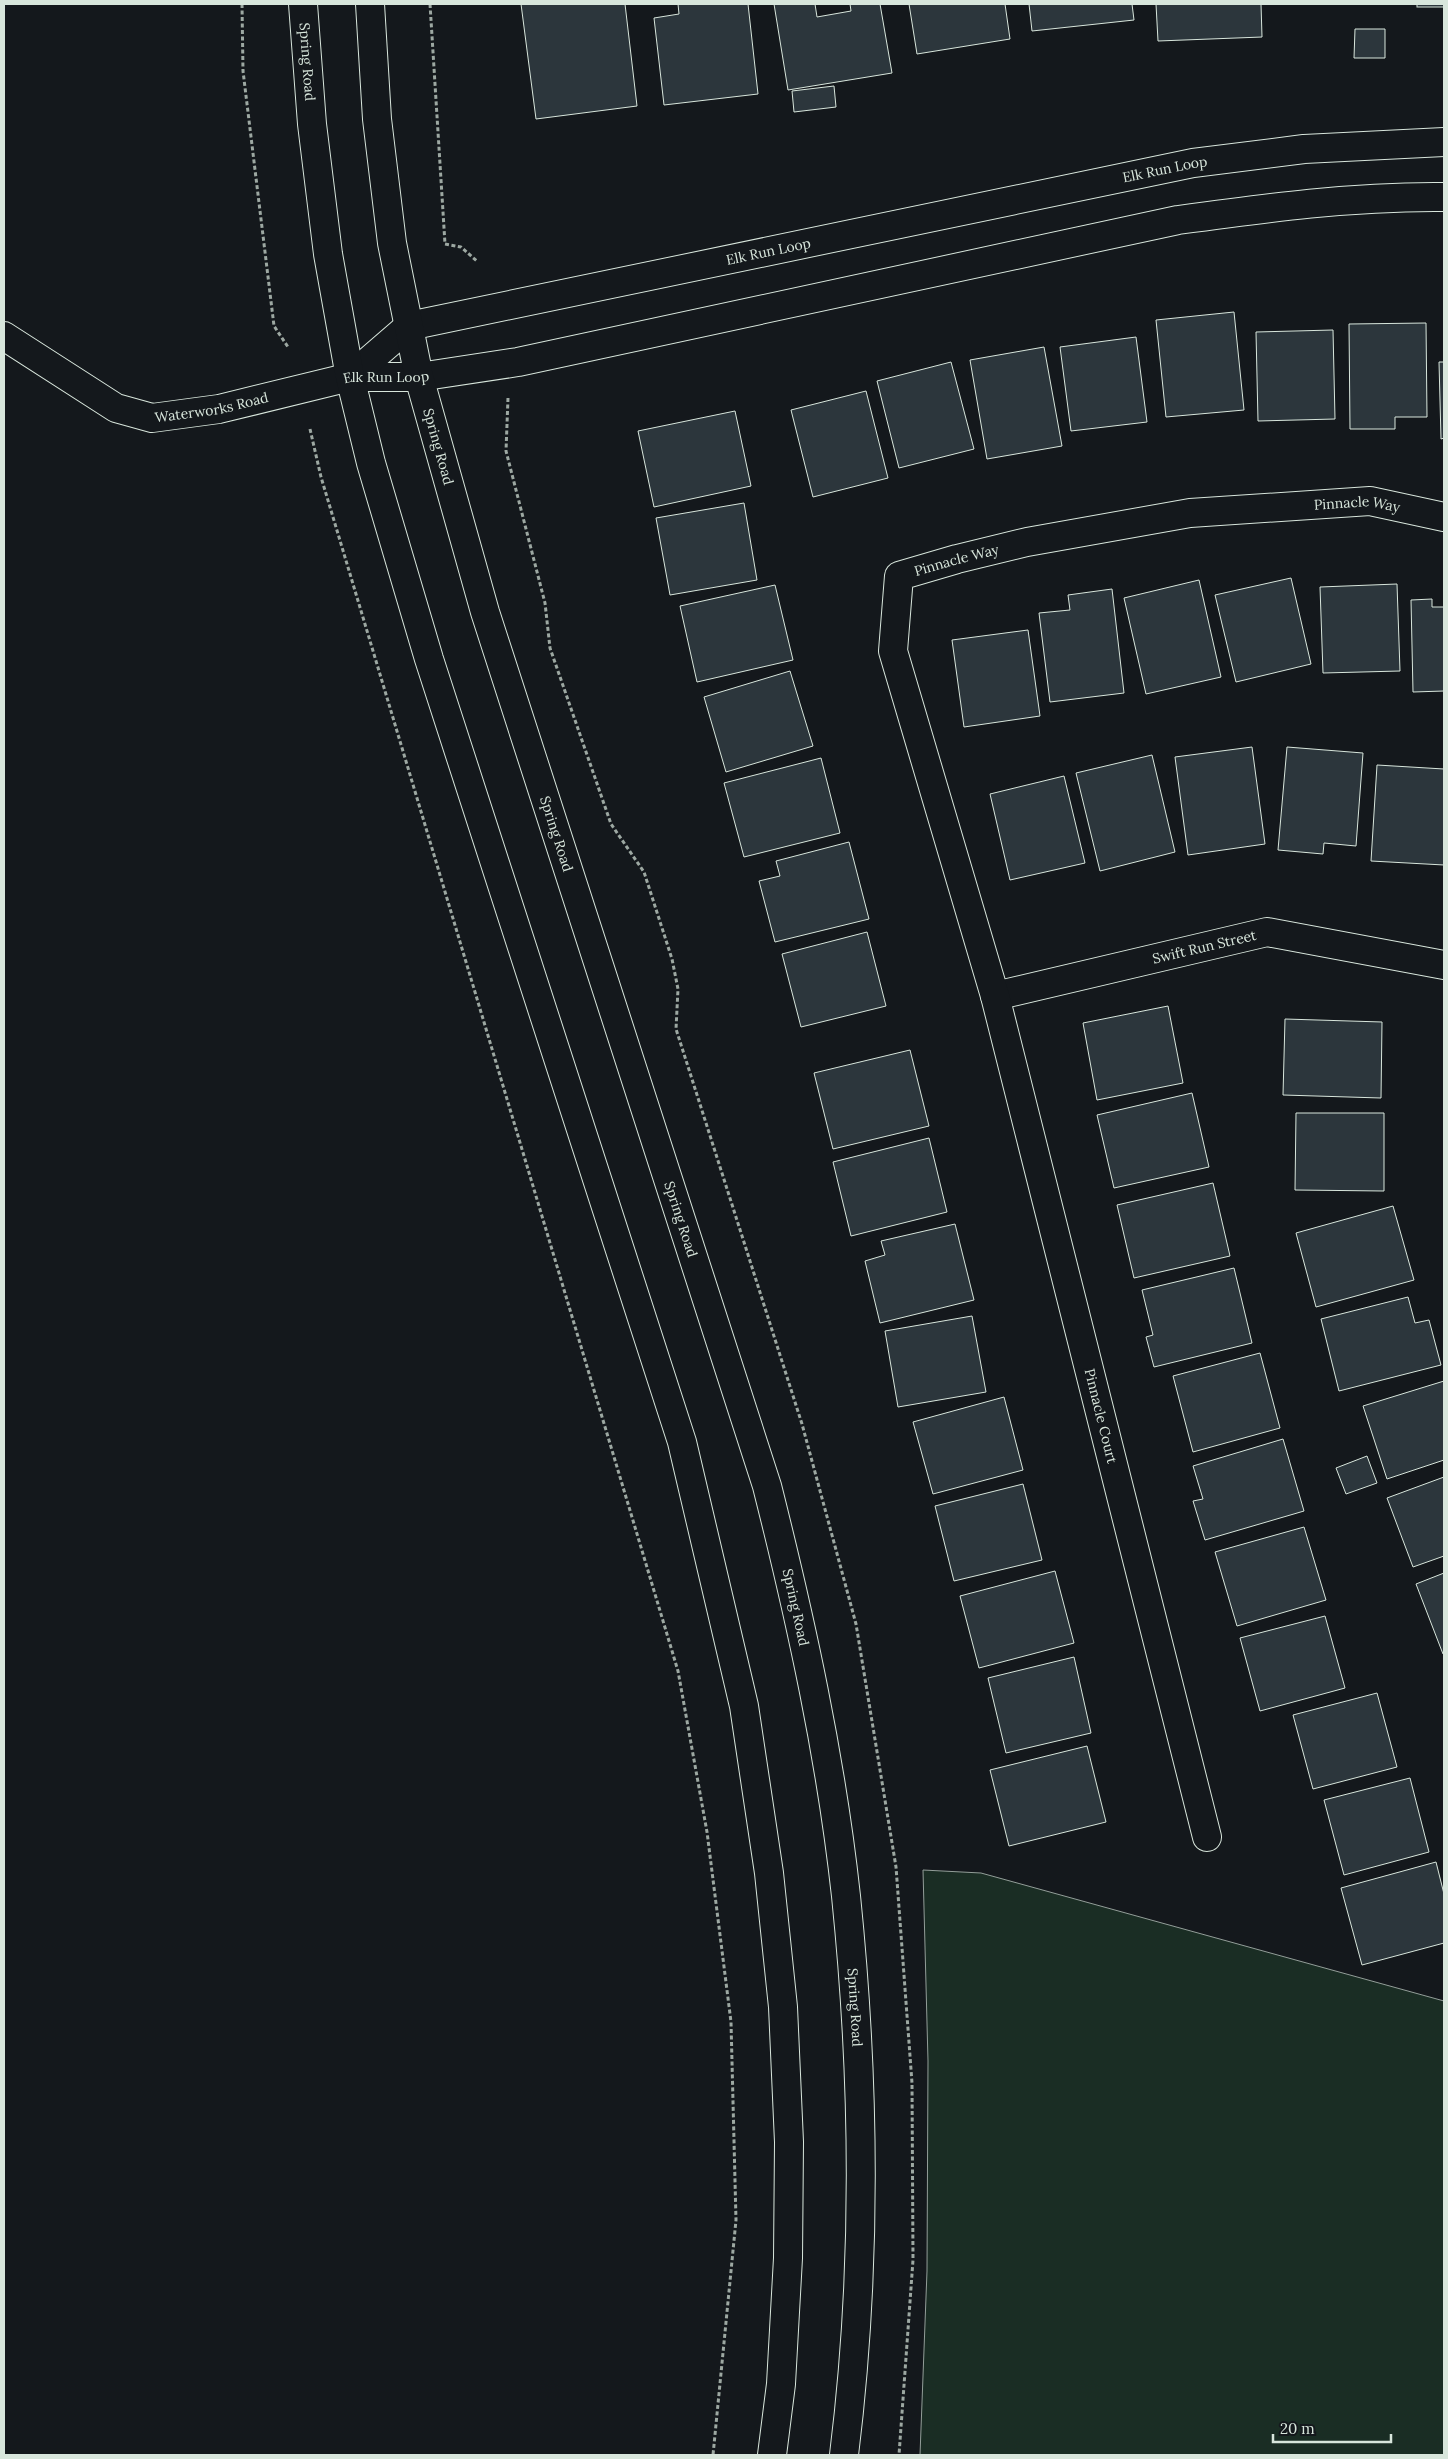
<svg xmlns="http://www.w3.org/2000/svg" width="1448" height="2459" viewBox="0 0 1448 2459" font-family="Lora,serif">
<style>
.green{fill:#1a2d24;stroke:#939e99}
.building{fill:#2c363c;stroke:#d8e6dc}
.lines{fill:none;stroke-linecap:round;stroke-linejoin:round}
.minor-casing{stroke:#d8e6dc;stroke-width:30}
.major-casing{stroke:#d8e6dc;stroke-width:30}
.path{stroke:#9da8a2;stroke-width:3;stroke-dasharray:4 2.5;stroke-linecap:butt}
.minor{stroke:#14181c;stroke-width:28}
.major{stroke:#14181c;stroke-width:28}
.labels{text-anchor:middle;stroke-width:4;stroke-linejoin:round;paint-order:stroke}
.street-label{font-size:14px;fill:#d8e6dc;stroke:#14181c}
</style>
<rect width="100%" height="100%" fill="#14181c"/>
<polygon class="green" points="923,1870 981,1873 1444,2001 1444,2455 920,2455 927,2271 928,2061"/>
<g class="building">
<polygon points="521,4 625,4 637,106 536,119"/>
<polygon points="678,4 748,4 758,94 664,105 654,18 679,14"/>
<polygon points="774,4 815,4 817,17 851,11 850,4 880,4 892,73 788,90"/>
<polygon points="909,4 1005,4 1010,39 917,54"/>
<polygon points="1029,4 1132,4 1134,20 1032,31"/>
<polygon points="1156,4 1261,4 1262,37 1158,41"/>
<rect x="1417" y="4" width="27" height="3"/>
<polygon points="1355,29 1385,29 1385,58 1354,58"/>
<polygon points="834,86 836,107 794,112 792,91"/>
<polygon points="1234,312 1244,410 1166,417 1156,320"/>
<polygon points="1426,323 1427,417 1395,417 1395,429 1350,429 1349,324"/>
<polygon points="1333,330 1335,419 1258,421 1256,332"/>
<polygon points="1136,337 1147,422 1071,431 1060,347"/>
<polygon points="1044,347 1062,446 987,459 970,360"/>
<polygon points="951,362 974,449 899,468 877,381"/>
<polygon points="1439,362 1444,362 1444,438 1441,439"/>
<polygon points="866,391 888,478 813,497 791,410"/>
<polygon points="735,411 751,486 654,507 638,431"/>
<polygon points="744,503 757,580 670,595 656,518"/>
<polygon points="1291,578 1311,664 1236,682 1215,595"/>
<polygon points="1199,580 1221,677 1146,694 1124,598"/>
<polygon points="1397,584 1400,671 1323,673 1320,587"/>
<polygon points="775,585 793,660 697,682 680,606"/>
<polygon points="1112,589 1124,693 1050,702 1039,613 1070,610 1068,595"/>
<polygon points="1432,599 1432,607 1444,607 1444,691 1413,692 1411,600"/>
<polygon points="1028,630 1040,716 964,727 952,640"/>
<polygon points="790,671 813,746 726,772 704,697"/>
<polygon points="1252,747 1265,844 1188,855 1175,757"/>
<polygon points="1287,747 1363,753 1356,846 1324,843 1323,854 1278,850"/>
<polygon points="1152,755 1175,852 1100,871 1076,773"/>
<polygon points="821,758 840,833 744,857 724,783"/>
<polygon points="1377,765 1444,769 1444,865 1371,861"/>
<polygon points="1064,776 1085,863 1010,880 990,794"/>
<polygon points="849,842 869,919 775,942 759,881 780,876 776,861"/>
<polygon points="867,932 886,1006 801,1027 782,954"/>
<polygon points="1168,1006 1183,1083 1097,1100 1083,1023"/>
<polygon points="1285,1019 1382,1022 1381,1098 1283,1095"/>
<polygon points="910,1050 929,1126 833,1149 814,1073"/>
<polygon points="1192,1093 1209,1167 1114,1188 1097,1115"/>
<polygon points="1296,1113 1384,1113 1384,1191 1295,1190"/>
<polygon points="929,1138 947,1212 851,1236 833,1162"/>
<polygon points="1213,1183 1230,1256 1134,1278 1117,1205"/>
<polygon points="1393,1206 1414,1280 1316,1307 1296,1233"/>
<polygon points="955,1224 974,1300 880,1323 865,1261 885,1255 881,1241"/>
<polygon points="1234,1268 1252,1343 1154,1367 1146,1337 1153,1335 1142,1290"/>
<polygon points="1408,1297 1415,1323 1429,1320 1441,1365 1339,1391 1321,1319"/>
<polygon points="972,1316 986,1392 898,1407 885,1331"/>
<polygon points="1260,1353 1280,1428 1193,1452 1173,1376"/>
<polygon points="1444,1381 1444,1460 1387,1479 1363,1406"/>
<polygon points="1004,1397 1023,1470 933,1494 913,1422"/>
<polygon points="1283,1439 1304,1511 1205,1540 1193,1501 1203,1499 1193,1466"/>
<polygon points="1367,1456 1377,1483 1346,1494 1336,1468"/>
<polygon points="1444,1477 1444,1556 1413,1567 1387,1498"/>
<polygon points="1023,1484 1042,1560 954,1581 935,1506"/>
<polygon points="1304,1527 1326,1600 1237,1626 1215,1552"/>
<polygon points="1055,1571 1074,1643 979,1668 960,1596"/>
<polygon points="1444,1573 1444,1654 1443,1654 1416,1584"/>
<polygon points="1325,1616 1345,1688 1260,1711 1240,1638"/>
<polygon points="1074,1657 1091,1733 1006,1753 988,1678"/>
<polygon points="1377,1693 1397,1767 1313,1789 1293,1715"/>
<polygon points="1087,1746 1106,1822 1009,1846 990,1770"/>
<polygon points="1410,1778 1429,1852 1344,1875 1324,1800"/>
<polygon points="1436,1862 1444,1894 1444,1943 1362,1965 1341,1888"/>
</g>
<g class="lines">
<g class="minor-casing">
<g id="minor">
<path id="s1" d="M4,336l112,72 36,10 67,-9 131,-32h69l99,-15 660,-142c88,-12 176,-24 266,-23"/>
<path id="s2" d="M350,377l59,-51 784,-163 111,-14 140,-7"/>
<path id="s3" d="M995,996l272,-64 177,33"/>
<path id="s4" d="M1207,1837l-212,-841 -102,-345 6,-75 58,-17 70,-17 163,-29 180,-12 74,16"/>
</g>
</g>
<g class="major-casing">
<g id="major">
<path id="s5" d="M303,4l9,120 16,130 22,123 21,86 58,196 253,783 62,264 25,167 14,134 6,135 -1,116 -7,126 -9,71"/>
<path id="s6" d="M370,4l7,115 15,124 27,134 66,235 282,874c34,135 64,272 79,410 19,185 21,374 -2,559"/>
</g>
</g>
<g class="path">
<polyline points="242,4 243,71 274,326 288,347"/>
<polyline points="430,4 445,244 461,247 478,262"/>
<polyline points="508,398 506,451 545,603 550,648 611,824 644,872 672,959 678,989 676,1029 802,1424 856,1624 896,1867 912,2083 913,2260 899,2455"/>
<polyline points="310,429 321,477 678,1671 707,1832 731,2022 736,2220 713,2455"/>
</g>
<use href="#minor" class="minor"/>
<use href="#major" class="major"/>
</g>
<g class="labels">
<g class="street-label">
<text dy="5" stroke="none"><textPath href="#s5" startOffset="58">Spring Road</textPath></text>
<text dy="5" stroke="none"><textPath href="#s2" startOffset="850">Elk Run Loop</textPath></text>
<text dy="5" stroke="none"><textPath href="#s2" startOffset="445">Elk Run Loop</textPath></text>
<text dy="5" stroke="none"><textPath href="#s1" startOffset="409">Elk Run Loop</textPath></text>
<text dy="5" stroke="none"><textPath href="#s1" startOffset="231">Waterworks Road</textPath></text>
<text dy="5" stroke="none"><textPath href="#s6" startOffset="449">Spring Road</textPath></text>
<text dy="5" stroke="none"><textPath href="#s4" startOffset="1768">Pinnacle Way</textPath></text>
<text dy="5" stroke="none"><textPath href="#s4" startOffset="1362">Pinnacle Way</textPath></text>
<text dy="5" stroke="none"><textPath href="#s6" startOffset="854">Spring Road</textPath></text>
<text dy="5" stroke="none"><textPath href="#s3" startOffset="215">Swift Run Street</textPath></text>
<text dy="5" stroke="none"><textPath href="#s6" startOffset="1259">Spring Road</textPath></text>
<text transform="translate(1101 1416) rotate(76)" y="5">Pinnacle Court</text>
<text dy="5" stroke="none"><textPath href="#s6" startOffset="1664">Spring Road</textPath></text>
<text dy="5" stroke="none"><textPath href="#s6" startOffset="2069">Spring Road</textPath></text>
</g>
</g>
<rect width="1448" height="2459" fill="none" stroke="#d8e6dc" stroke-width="10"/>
<path d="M1273 2434v8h118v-8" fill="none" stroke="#d8e6dc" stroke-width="2.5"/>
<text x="1280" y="2434" font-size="15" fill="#d8e6dc" stroke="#14181c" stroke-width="4" paint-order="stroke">20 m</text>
</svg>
